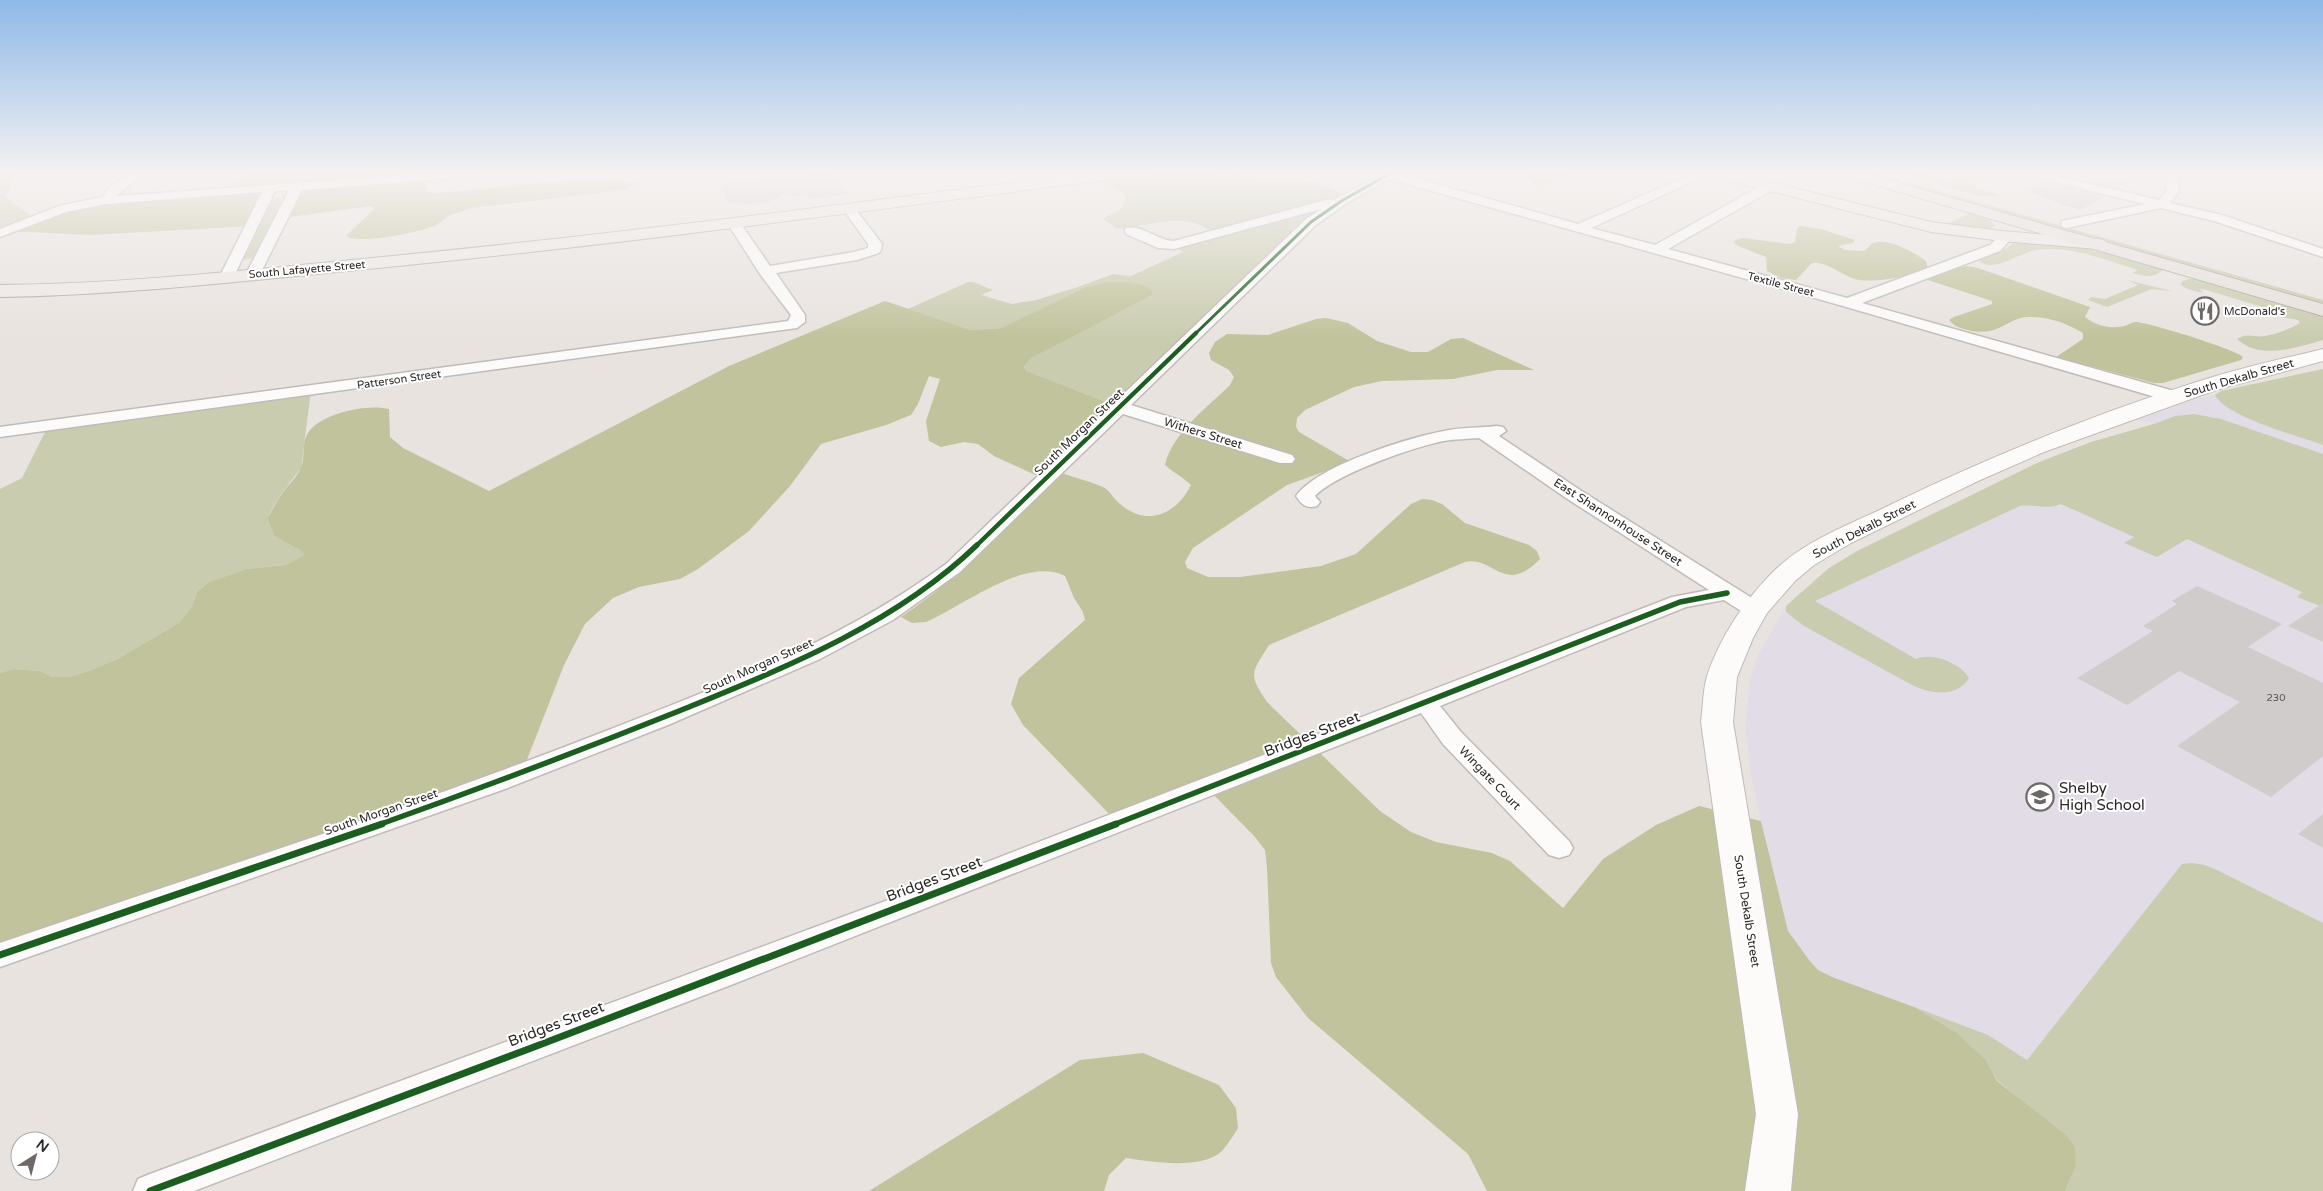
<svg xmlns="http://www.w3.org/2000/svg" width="2323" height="1191" viewBox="0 0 2323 1191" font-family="'Varela Round',sans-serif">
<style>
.education{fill:#e2dce6}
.green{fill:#caccaf}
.forest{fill:#c1c39c}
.building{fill:#d0cccb}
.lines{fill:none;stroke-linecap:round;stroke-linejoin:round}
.minor-casing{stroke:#c0bbb8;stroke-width:3}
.secondary-casing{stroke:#c0bbb8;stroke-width:2}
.primary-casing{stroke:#b2a8a0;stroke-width:2}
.trunk-casing{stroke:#b2a8a0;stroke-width:2}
.minor{fill:#fcfbfa;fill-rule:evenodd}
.secondary{fill:#fcfbfa;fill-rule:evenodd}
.primary{fill:#ede8e4;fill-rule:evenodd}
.trunk{fill:#e8e1dc;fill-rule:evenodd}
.cycleway-far3-casing{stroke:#fff;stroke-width:5}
.cycleway-far2-casing{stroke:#fff;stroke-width:7}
.cycleway-far1-casing{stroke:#fff;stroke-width:9}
.cycleway-casing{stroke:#fff;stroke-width:10}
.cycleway-far3{stroke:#1b5e20;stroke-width:3}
.cycleway-far2{stroke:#1b5e20;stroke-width:4.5}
.cycleway-far1{stroke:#1b5e20;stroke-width:5.5}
.cycleway{stroke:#1b5e20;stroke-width:7}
.labels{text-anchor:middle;stroke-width:4;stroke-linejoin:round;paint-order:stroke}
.number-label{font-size:10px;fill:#585452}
.far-street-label{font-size:11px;fill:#2c2826;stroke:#fff}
.far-poi-label{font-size:11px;fill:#2c2826;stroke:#fff;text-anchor:start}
.street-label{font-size:12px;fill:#2c2826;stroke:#fff}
.near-street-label{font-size:15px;fill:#2c2826;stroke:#fff}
.near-poi-label{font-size:15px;fill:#2c2826;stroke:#fff;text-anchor:start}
</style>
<rect width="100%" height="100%" fill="#e8e3df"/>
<polygon class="education" points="2323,369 2323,1191 1814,1191 1796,964 1769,859 1751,774 1745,726 1750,680 1757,657 1786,606 1829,568 1889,535 2060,453 2156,424 2135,420 2200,398"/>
<g class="green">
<polygon points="0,173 27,173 12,179 6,197 35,219 0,233"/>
<polygon points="252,173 482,173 221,192"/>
<path d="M1166,173h48l8,3 20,-2 19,9c37,-9 55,-1 89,13l-7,4 -224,207 -92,-36 -3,-4 7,-9 -29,-30 -31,2 -63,-21 60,-27h5l20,8 -12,5 31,9 24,-4 42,-13 35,-13 18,2 52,-24 -6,-4 13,-7 24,-7c-26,-23 -60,-10 -91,-5l-7,-1 -13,-9 19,-11 4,-10 -3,-6 -25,-11z"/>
<polygon points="1864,173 1875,173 2323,300 2323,305"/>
<polygon points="1901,173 1919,173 1946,180 1973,177 1981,179 1970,183 1978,186 1973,188 1996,194 2001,197 1976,195"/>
<polygon points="278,198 282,199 253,258 243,260 273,199"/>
<polygon points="1970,213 1990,220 1995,226 1988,230 1941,227"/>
<path d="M2015,241l64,5 83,22 1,2c-11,9 -18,6 -31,3l6,-3c-33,-10 -67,-25 -102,-20 -18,3 -39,22 -56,12v-3l27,-11z"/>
<path d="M2189,279l13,1 121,34v26c-26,7 -62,21 -86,-1 11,-7 17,-1 28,-3 12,-2 25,-7 35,-13l-2,-3 -16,-3 4,-3 -80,-24 -6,-1 3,4 -16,-4 -6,-4 1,-4z"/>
<polygon points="2127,280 2172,291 2152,289 2107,307 2088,300 2091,297 2105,299 2138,285"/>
<path d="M2323,369v76c-25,-9 -97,-28 -108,-50l6,-4z"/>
<polygon points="311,391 301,468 281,494 267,518 274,536 303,552 305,556 285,565 246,569 209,582 197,592 192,606 179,623 117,659 89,671 69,677 52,677 41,671 13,669 0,673 0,489 22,478 48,426"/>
<path d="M2194,414l27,5 102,35v153l-26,-10 5,-5 -115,-53 -30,18 -33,-14 10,-6 -73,-33c-14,6 -26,0 -41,2l-205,95 101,58c16,-7 44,4 53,19 -12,20 -39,16 -57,7l-108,-59 -18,-14v-6l43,-38 30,-18 178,-87 54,-21 66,-19 18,-7z"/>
<polygon points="2192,863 2205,865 2219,871 2323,923 2323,1191 2065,1191 2076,1166 2017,1097 1997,1080 1986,1060 1956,1032 1914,1007 1988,1035 2027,1060 2182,864"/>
</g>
<g class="forest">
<polygon points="1520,173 1580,173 1544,185 1532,184 1532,179"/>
<path d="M433,177l-8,9 1,5 11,2 146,-14h34l21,5 -16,6 -150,18c-9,3 -17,5 -25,9 -5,3 -8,7 -13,9 -14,6 -76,19 -88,10l29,-28 -4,-2 -89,12 15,-31z"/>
<polygon points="270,189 250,226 91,235 5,231 82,204"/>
<path d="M1801,226l20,3 34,11 -2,3 -15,3 7,4 19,1c3,-2 6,-6 9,-8 15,-6 42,10 53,18l2,9c-16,6 -58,14 -73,9 -15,-4 -27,-18 -43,-16l-16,17 -15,-2 -14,-7 -1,-14 -28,-11 -5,-5 10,-3 47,6 5,-2 2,-14z"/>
<path d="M1967,266l11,2 112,39 -5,10c11,9 25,12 40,9 3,-1 7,-4 11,-4 11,0 99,27 107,35l-2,3 -78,23h-9l-98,-26 27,-18v-6c-16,-10 -36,-17 -55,-16 -15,0 -25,12 -39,14 -11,2 -33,-1 -40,-11l5,-3 38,-13v-3l-67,-22 33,-12z"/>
<path d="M1107,282h21l14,3 10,5v5l-121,63 -7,9 3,4 92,36 -75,72 -50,-23 -16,-12 -14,-2 -23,5 -12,-6 -3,-20 14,-42 -11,-3 -11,28 -7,11 -25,10 -65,19 -31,42 -41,45 -51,38 -18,10 -41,8 -26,11 -28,26 -21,41 -43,110 -521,180v-282l13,-4 28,2 11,6h17l20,-6 28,-12 62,-36 13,-17 5,-14 12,-10 37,-13 39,-4 19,-9 -1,-4 -29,-16 -7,-18c6,-8 10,-18 16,-26 6,-8 15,-16 18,-25 4,-9 1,-21 5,-30 8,-23 62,-34 83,-28l1,28 13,11 86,43 240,-125 156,-65 86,29 31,-2 82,-40z"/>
<path d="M1326,318l22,5 29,18 34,11h17l23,-13 12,-1 71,32h-37l-44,9 -71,2 -28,6 -49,23 -8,8 -1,9 3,5 52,30 -64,23 -94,63 -8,14 2,6 21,9h32l81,-11 35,-12 55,-50 11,-5 10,1 10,4 23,19 64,22 8,6 3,8c-36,37 -46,-3 -75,3l-196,83c-18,29 -21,28 -2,57l113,109 31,21 25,10 56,11 18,8 53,47 40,-49 53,-34 43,-19 62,15 27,110 21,29 9,10 14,7 82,30 42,25 30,28 11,21 69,54 9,12 1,19 -11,25h-578l-19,-37 -160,-136 -32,-41 -5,-14 -4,-96 -2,-17 -10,-13 -48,-49 -90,34 -94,-97 -12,-21 8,-26 66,-58 -2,-8 -9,-14 -9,-22c-40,-20 -102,30 -139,46l-14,1 -11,-6c61,-41 110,-93 161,-144 13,5 28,8 41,14 6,3 8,8 13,13 27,28 59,17 75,-15 -8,-8 -17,-12 -26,-20 7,-32 43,-58 65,-80l4,-8 -5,-7 -18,-10 -2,-7 6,-11 12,-8 41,1 48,-16z"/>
<path d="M1143,1053l76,32 17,23 2,20c-5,8 -10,16 -16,23 -20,19 -70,11 -96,7l-17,17 -5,16h-235l211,-131z"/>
</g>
<g class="building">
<polygon points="773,173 776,173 780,177 834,173 848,194 811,199 806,195 794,196 782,195 766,203 745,204 728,202 721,188 732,183 759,180"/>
<polygon points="2139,176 2118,188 2089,182"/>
<polygon points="2059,185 2105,196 2081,210 2063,205 2023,189"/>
<polygon points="2197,586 2282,624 2248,647 2323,683 2323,756 2271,797 2177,746 2240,702 2179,671 2127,705 2077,678 2153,631 2143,626 2177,604 2172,601"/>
<polygon points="2323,603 2323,642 2288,626"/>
<polygon points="2323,814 2323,848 2298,834"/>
</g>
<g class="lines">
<g class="minor-casing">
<g id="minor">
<polygon points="131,173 144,173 116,196 437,173 488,173 482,176 302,190 260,274 253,278 246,274 289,190 275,191 234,276 227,280 220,276 262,192 106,204 66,212 0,237 0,229 59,206 102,197 110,187"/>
<polygon points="1048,173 1061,173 1069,180 1063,184"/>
<path d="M1383,173h14l181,51 116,-51h15l-2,2 -116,53 64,17 111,-62h8l2,3 -2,3 -106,60 179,49 143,-53 5,-5 2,-7h10l2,8 -9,10 -138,52 319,90 2,4 -2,4h-12l-326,-95 -454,-127 -42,24 -31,22 -185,180 161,50 3,4 -3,4h-12l-157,-49 -163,158 -67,48 -73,39 -152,66 -163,64 -505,178v-24c204,-70 410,-135 611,-214 117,-46 232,-89 335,-165l360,-345 15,-10 -147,40 -16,-1 -32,-14 -1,-3 1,-3c16,-4 32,13 48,13l152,-41h8z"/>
<polygon points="2024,173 2043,173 2159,200 2167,191 2166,184 2169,173 2181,173 2178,184 2179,191 2170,203 2222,215 2323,249 2323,257 2214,221 2161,208 2067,228 2062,227 2061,224 2062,221 2145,204 2026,175"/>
<polygon points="849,205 853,206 882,244 881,250 879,253 857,260 776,273 805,315 805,322 797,328 0,437 0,427 788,321 791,315 760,274 728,224 729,221 739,221 770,266 854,252 868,248 868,244 843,209"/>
<path d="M1497,426l6,1 3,4 -7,5 81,54 183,115 3,5 -3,5c-15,3 -26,-7 -39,-15l-38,7 -246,99 21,26 108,109 4,7 -4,7 -10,3 -10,-3 -106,-111 -22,-31 -685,270 -542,208h-61l5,-12 12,-5 757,-281 765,-296 37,-7 -143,-92 -87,-60c-12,1 -24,1 -35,3 -31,6 -108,33 -129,55l5,6 -3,4c-11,3 -15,-1 -21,-10 21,-30 111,-58 148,-65 17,-4 35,-3 53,-5z"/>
</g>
</g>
<g class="secondary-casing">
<path id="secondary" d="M2323,349v12l-107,29 -172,62 -66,29 -127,62 -37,22 -19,16 -28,32 -14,25 -16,39 -4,45 65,392 -7,77h-46l11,-77 -55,-392c2,-15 2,-32 6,-46 13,-39 39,-78 68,-106 32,-31 79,-47 117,-66 100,-48 202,-90 308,-123 40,-13 82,-22 123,-32z"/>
</g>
<g class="primary-casing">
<g id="primary">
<path d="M1087,173h40l-8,5c-247,32 -493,66 -741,90 -126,12 -252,27 -378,29v-12c125,-1 248,-15 372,-27 239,-23 477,-54 715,-85z"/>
<polygon points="1710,173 1734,173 1931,222 2002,231 2098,239 2104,240 2107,244 2104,248 2098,249 2002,241 1931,232 1712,176"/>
</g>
</g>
<g class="trunk-casing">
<polygon id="trunk" points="1841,173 1864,173 2323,304 2323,316 1844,176"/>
</g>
<use href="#minor" class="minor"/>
<use href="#secondary" class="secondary"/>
<use href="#primary" class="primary"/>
<use href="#trunk" class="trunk"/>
<g class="cycleway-far3-casing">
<polyline id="cycleway-far3" points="1195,334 1311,222 1343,200 1391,173"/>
</g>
<g class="cycleway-far2-casing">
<polyline id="cycleway-far2" points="976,546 1196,333"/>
</g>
<g class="cycleway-far1-casing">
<g id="cycleway-far1">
<path d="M378,825c101,-36 201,-74 301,-114 105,-43 215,-86 298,-166"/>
<polyline points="1113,825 1680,602 1727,593"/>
</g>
</g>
<g class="cycleway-casing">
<g id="cycleway">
<polyline points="0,955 382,824"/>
<polyline points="150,1191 534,1047 1116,824"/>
</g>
</g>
<use href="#cycleway-far3" class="cycleway-far3"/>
<use href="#cycleway-far2" class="cycleway-far2"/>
<use href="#cycleway-far1" class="cycleway-far1"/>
<use href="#cycleway" class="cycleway"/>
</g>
<linearGradient id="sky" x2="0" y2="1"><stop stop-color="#8fb9e8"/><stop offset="0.51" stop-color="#f5f2f1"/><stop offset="1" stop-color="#f5f2f1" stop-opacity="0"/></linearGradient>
<rect width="2323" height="339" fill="url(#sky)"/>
<defs>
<g id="restaurant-ring" transform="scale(1.4375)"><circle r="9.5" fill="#fff" stroke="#6e6967" stroke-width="1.5"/><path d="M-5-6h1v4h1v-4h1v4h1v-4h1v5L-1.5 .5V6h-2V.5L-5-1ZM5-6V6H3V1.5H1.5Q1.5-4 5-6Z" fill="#6e6967"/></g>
<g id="school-ring" transform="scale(1.4375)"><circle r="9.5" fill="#fff" stroke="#6e6967" stroke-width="1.5"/><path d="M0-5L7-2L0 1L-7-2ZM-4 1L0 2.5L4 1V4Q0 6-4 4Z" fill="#6e6967"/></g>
</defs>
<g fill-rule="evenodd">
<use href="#restaurant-ring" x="2205" y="311"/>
<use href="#school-ring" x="2040" y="797"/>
</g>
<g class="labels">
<g class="number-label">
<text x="2276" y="701">230</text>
</g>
<g class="far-street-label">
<text transform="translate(307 269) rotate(-5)" y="4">South Lafayette Street</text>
<text transform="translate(1781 284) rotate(15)" y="4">Textile Street</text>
<text transform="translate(399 379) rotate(-8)" y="4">Patterson Street</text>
</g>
<g class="far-poi-label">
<text x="2224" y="315">McDonald's</text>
</g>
<g class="street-label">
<text transform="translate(2239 378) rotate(-16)" y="4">South Dekalb Street</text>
<text transform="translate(1079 432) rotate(-44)" y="4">South Morgan Street</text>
<text transform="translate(1203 433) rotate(17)" y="4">Withers Street</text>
<text transform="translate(1618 522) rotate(33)" y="4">East Shannonhouse Street</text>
<text transform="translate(1864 529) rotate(-27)" y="4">South Dekalb Street</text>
<text transform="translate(758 666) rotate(-24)" y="4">South Morgan Street</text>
<text transform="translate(1490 778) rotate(46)" y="4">Wingate Court</text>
<text transform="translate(381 812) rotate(-19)" y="4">South Morgan Street</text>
<text transform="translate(1747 911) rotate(81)" y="4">South Dekalb Street</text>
</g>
<g class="near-street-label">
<text transform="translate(1312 734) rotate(-21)" y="5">Bridges Street</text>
<text transform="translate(934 879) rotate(-21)" y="5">Bridges Street</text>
<text transform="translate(556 1024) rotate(-21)" y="5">Bridges Street</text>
</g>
<g class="near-poi-label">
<text x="2059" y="793">Shelby<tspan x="2059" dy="17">High School</tspan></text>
</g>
</g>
<g transform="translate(35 1156) rotate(36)"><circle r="24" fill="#ffffff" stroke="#aba9a8"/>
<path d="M0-4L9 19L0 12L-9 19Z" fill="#6e6967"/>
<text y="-8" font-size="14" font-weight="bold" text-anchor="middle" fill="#2c2826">N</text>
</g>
</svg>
